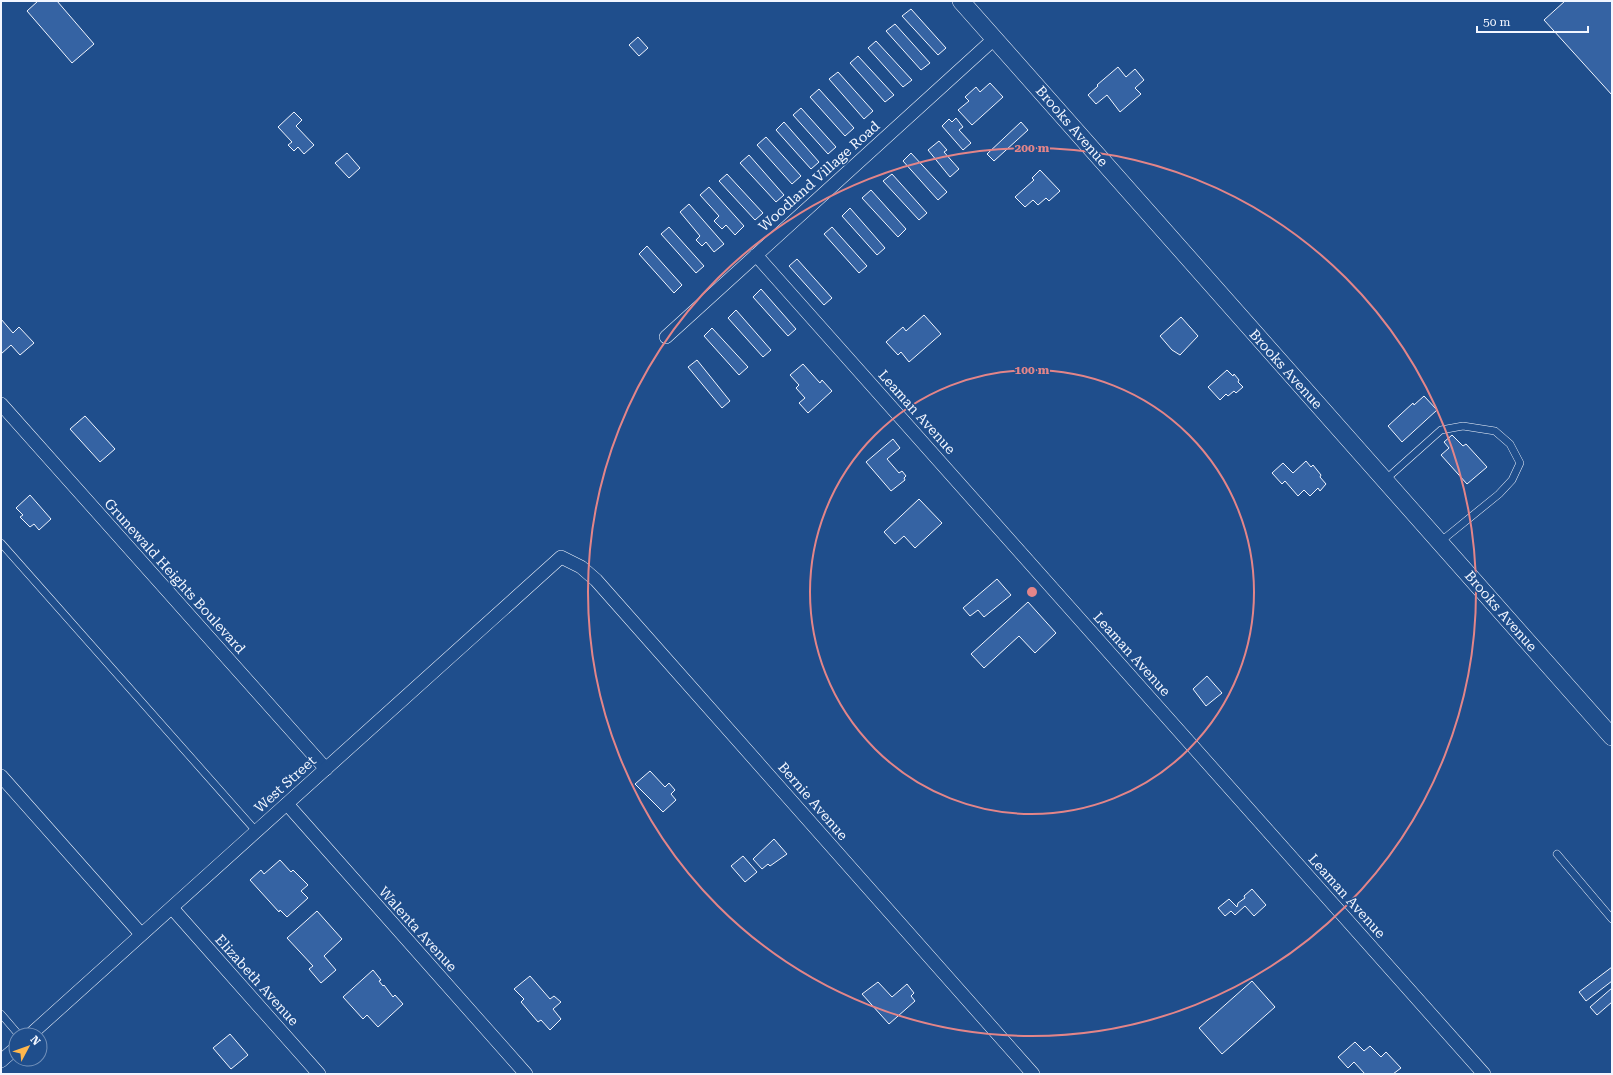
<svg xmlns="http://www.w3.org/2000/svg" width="1613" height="1075" viewBox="0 0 1613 1075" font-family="'Roboto Serif',serif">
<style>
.building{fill:#3563a3;stroke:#f2f6ff}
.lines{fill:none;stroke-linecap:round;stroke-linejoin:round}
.service-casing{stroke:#f2f6ff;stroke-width:8}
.minor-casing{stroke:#f2f6ff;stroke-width:14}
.tertiary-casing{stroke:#f2f6ff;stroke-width:18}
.service{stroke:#1f4e8c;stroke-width:7}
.minor{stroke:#1f4e8c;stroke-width:13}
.tertiary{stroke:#1f4e8c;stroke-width:17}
.ring{fill:none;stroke:#e38589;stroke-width:2}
.labels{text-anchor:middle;stroke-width:3;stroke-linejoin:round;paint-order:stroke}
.street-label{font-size:14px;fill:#f2f6ff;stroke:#1f4e8c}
.centre{fill:#e38589;stroke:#1f4e8c;stroke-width:2}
.ring-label{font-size:12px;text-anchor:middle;font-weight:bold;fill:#e38589;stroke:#1f4e8c;stroke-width:3;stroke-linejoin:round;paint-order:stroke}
</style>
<rect width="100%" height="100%" fill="#1f4e8c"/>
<g class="building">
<polygon points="38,1 57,1 94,44 72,63 27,11"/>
<polygon points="1565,1 1612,1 1612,95 1544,20"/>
<polygon points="911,9 946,48 938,55 902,16"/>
<polygon points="895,24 930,63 921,70 886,31"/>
<polygon points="638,37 648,48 639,56 629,45"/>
<polygon points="876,41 912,80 903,87 868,48"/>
<polygon points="858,56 894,95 885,102 850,63"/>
<polygon points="1118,67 1126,77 1135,69 1144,80 1135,88 1141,94 1120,112 1107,95 1096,104 1088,95 1098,86 1097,85"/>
<polygon points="838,72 873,111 864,119 829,79"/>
<polygon points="990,83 1003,97 972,125 958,110 969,101 965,97 976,87 980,92"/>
<polygon points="819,89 854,128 845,136 810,97"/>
<polygon points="801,108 836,147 828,154 793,115"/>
<polygon points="294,112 302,120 296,126 314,145 304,154 298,147 294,151 288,145 292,142 278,127"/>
<polygon points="956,118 963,127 959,130 971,143 963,150 942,126 949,119 952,122"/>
<polygon points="784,122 819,162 811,169 776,130"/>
<polygon points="1021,122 1028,130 994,161 987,154"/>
<polygon points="766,137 801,176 792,184 757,145"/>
<polygon points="939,141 947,150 944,152 959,169 950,177 928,150"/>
<polygon points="347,153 360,168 349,178 335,163"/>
<polygon points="911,153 947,192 938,200 903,161"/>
<polygon points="749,155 784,195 776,202 740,163"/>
<polygon points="1040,170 1060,191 1049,201 1046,198 1038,205 1033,200 1025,207 1015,197 1034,180 1032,178"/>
<polygon points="727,174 763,213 755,220 719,181"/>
<polygon points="892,174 927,213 919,220 883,181"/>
<polygon points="709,187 744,226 735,235 726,225 722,229 714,221 719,216 700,195"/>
<polygon points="871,190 906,229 898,237 862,198"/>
<polygon points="689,204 724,244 714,252 706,242 702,246 696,240 700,236 680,212"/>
<polygon points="850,208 885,248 877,255 842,216"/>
<polygon points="669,227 704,266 696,273 661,234"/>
<polygon points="832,227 867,266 859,273 824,234"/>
<polygon points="647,246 682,285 674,293 639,254"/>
<polygon points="797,259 832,298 824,305 789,266"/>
<polygon points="761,289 796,329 788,336 753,297"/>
<polygon points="736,310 771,350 763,357 728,318"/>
<polygon points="924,315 941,334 909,362 901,352 898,355 886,342 903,327 906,331"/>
<polygon points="1181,317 1198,336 1180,355 1172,350 1160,336"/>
<polygon points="1,319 13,333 19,327 34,343 20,355 11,345 1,354"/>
<polygon points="712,328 748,367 739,375 704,336"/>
<polygon points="697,360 730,401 722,408 688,367"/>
<polygon points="803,364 820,383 822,380 832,391 808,413 799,403 805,398 796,388 799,385 790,375"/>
<polygon points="1227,370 1233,376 1234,374 1239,380 1238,382 1243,387 1236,393 1234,391 1228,396 1226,394 1220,400 1208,387"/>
<polygon points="1424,396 1437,410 1402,442 1388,426 1413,403 1414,405"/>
<polygon points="85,416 115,449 100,462 70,429"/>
<polygon points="1452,435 1463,446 1466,444 1487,467 1467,484 1441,455 1449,448 1444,442"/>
<polygon points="893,439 900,448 887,459 899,473 902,471 906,476 904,478 905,480 891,491 866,462"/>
<polygon points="1306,461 1311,467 1313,465 1321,475 1320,477 1326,484 1320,491 1318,488 1310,496 1304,490 1298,496 1285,481 1282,484 1272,473 1283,463 1293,473"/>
<polygon points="30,495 51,519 39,530 34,524 30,527 20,517 23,515 16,508"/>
<polygon points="919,499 942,523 915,548 904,536 895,544 884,532"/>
<polygon points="997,579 1011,595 984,617 978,610 970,616 963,608"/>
<polygon points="1028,602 1056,633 1035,653 1019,636 984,668 971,654"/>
<polygon points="1207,676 1222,693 1206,706 1193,689"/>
<polygon points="650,771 665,787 669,783 675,790 671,794 676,800 663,812 635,784"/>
<polygon points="774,839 787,854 770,866 768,864 762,869 753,859"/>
<polygon points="743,856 757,872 745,882 731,866"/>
<polygon points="280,860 291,872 293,870 308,885 301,891 308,898 287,917 280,910 279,912 250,880 261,870 264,874"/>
<polygon points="1252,889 1266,905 1254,916 1245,906 1235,915 1231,911 1225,916 1218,908 1229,899 1237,907 1238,903 1245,898 1244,896"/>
<polygon points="317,911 342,939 324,956 336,970 321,983 309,969 313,966 287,938"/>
<polygon points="1612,967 1612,981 1586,1001 1579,992"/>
<polygon points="373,970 381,980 379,981 383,986 384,985 393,997 395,995 403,1004 378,1027 367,1015 363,1019 343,997"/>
<polygon points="530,976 550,999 554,996 561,1002 553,1009 561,1019 550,1030 541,1020 538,1022 521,1002 524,999 514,989"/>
<polygon points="1252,981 1275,1007 1222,1054 1199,1028"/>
<polygon points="878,982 892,997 907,984 914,993 911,996 915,1001 889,1024 862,994"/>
<polygon points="1612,988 1612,1002 1597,1015 1590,1007"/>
<polygon points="230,1034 248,1055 231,1069 213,1048"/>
<polygon points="1355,1042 1364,1051 1370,1046 1381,1057 1386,1052 1401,1068 1393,1074 1365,1074 1354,1062 1348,1068 1338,1057"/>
</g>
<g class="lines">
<g class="service-casing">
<g id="service">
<polyline points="1385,480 1441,430 1463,426 1495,431 1510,444 1520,463 1512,480 1499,494 1440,542"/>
<polyline points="1,543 256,831"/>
<polyline points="1557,854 1612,919"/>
<polyline points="1,1014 19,1035"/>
</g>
</g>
<g class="minor-casing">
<g id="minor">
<polyline points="756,255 1484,1074"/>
<polyline points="666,337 994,39"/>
<polyline points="1,404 326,769"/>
<polyline points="1,776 141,934"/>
<polyline points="287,804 526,1074"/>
<polyline points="172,908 319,1074"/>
<polyline points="30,1035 561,557 581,567 596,580 1033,1074"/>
<polyline points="1,1061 16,1048"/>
</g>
</g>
<g class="tertiary-casing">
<polyline id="tertiary" points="961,1 1612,737"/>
</g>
<use href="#service" class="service"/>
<use href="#minor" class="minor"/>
<use href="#tertiary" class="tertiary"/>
</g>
<g class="ring">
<circle cx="1032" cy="592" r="222"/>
<circle cx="1032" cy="592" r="444"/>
</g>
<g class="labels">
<g class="street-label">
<text transform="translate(1072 126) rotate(49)" y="5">Brooks Avenue</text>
<text transform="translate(819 176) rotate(-42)" y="5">Woodland Village Road</text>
<text transform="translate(1286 369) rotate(48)" y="5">Brooks Avenue</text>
<text transform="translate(917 412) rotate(48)" y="5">Leaman Avenue</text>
<text transform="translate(175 576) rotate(48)" y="5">Grunewald Heights Boulevard</text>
<text transform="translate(1501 611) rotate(49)" y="5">Brooks Avenue</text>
<text transform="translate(1132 654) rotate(48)" y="5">Leaman Avenue</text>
<text transform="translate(285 784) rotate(-42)" y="5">West Street</text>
<text transform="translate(813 801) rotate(49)" y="5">Bernie Avenue</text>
<text transform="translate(1347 896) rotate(48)" y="5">Leaman Avenue</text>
<text transform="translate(418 929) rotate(48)" y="5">Walenta Avenue</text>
<text transform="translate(257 980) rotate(48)" y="5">Elizabeth Avenue</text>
</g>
</g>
<circle cx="1032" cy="592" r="6" class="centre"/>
<g class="ring-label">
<text x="1032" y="152">200 m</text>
<text x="1032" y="374">100 m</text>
</g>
<rect width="1613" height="1075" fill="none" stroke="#f2f6ff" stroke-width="4"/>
<g transform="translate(28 1047) rotate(49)"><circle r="19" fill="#1f4e8c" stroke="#7391ba"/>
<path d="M0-3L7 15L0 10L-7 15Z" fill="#ffb74d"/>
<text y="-6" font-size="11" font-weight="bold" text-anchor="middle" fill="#f2f6ff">N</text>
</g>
<path d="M1477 26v6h111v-6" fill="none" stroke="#f2f6ff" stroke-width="2"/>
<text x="1483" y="26" font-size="12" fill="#f2f6ff" stroke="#1f4e8c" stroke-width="3" paint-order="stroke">50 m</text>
</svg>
